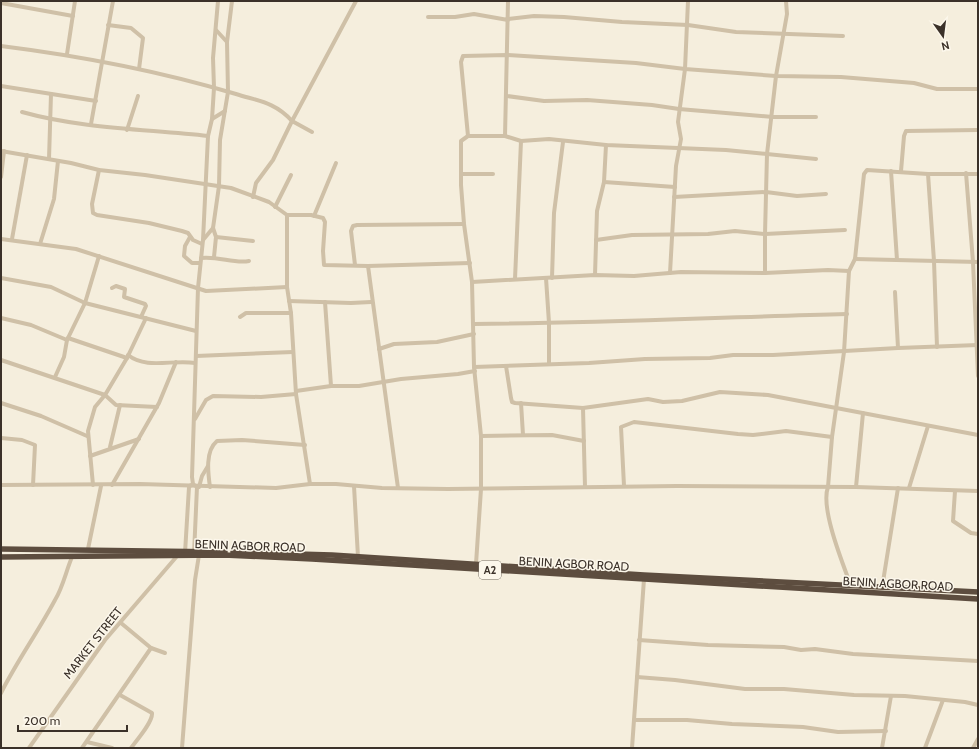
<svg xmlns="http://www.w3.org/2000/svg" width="979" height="749" viewBox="0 0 979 749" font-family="Cabin,sans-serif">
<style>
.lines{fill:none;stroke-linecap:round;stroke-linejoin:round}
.minor{stroke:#cfc0a7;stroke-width:4}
.highway{stroke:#5d4d3f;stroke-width:5.5}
.labels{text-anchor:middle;stroke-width:3;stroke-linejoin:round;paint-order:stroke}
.shield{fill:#fcf7eb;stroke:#756c63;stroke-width:1}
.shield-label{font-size:11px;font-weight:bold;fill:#3b3129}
.street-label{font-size:12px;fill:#3b3129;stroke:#fcf7eb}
</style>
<rect width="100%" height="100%" fill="#f5eedd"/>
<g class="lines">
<g class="minor">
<polyline points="1,3 73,16"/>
<polyline points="428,17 455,17 474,14 508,20"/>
<polyline points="507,19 534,16 564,17 622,22 688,25 736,32 843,36"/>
<polyline points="108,25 131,28 143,38 139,69"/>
<polyline points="216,30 227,42"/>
<path d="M1,46c80,10 158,25 235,48 22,7 39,8 56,27l64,-120"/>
<polyline points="67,54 75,1"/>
<polyline points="1,86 96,101"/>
<polyline points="507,96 544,101 587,100 652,105 679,109 773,117 816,117"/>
<path d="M22,112c61,17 124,17 186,24"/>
<polyline points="212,119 225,111"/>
<polyline points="91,124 113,1"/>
<polyline points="127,130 138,96"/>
<polyline points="468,136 461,62 463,56 507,55 636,63 685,69 776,76 841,77 914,83 937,89 978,89"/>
<polyline points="505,136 508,1"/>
<polyline points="1,151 71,163 99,170 145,175 231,188 269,202 287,215 311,215 323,218 325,222 323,251 324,265 368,266 470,263"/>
<polyline points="49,159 51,94"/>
<polyline points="99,170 92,204 93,213 97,215 149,223 182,231 188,233 193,240 202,244"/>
<polyline points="891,171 897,260"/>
<polyline points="901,171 904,136 906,131 978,130"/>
<polyline points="966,173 973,262 978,376"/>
<polyline points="462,174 493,174"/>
<polyline points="928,174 934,261 937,347"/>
<polyline points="1,177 4,151"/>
<polyline points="604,182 675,187"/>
<polyline points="253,197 256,183 273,160 292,121 312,132"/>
<polyline points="674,197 766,192 797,196 826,194"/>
<polyline points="275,207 291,175"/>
<polyline points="287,215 287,287 291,313 296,394 310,484"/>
<polyline points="314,216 336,163"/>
<polyline points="190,237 185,246 184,256 192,263 199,263"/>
<polyline points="216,237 253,241"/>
<polyline points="1,239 76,249 206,291 287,287"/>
<polyline points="12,239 27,155"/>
<polyline points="203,240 213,228"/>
<polyline points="596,240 632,235 708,234 735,231 765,234 845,230"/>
<polyline points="40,244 54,199 58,161"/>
<polyline points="214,257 216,237 213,228 219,186 220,140 228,92 227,42 232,1"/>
<path d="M201,258c18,-2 33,6 48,3"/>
<polyline points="855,259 978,262"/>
<polyline points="355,265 351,231 353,226 357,225 464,224"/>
<polyline points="368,266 398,488"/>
<polyline points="670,273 676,166 681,139 678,122 685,69 688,1"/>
<polyline points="765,273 765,234 767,154 776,76 787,14 786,1"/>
<polyline points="595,275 597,211 604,182 606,145"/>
<polyline points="1,278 51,287 85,303 196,331"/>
<polyline points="546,278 549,323 549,364"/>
<polyline points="552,278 554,213 563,142"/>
<polyline points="515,279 521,141"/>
<polyline points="472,282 595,275 634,276 681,272 765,273 828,270 849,271"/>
<polyline points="112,288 116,286 125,289 124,297 145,304 146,306 141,317"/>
<polyline points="895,292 898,348"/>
<polyline points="289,301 351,303 371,302"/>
<polyline points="325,302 331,386"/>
<polyline points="240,317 246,313 291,313"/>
<polyline points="1,318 31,325 67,340"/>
<path d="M474,324c124,-1 249,-7 373,-10"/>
<polyline points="68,338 127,358"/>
<polyline points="379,349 394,344 437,342 474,334"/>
<path d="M128,355c19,15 45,4 67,8"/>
<polyline points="196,356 293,352"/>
<polyline points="1,360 105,395 116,405 157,407"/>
<polyline points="506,366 511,398 512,402 515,403 583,408 648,399 663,402 682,401 720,392 768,395 978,435"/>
<polyline points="474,367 589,363 645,359 710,358 733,355 773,355 898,348 978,345"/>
<polyline points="55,377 64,357 67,340 85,303 99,256"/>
<polyline points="296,391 331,386 359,386 401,379 458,374 475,371"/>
<polyline points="1,403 41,416 87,436"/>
<polyline points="521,403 523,435"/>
<polyline points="583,408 585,487"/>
<polyline points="195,419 206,400 213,396 261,397 296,394"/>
<polyline points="481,436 552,435 584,441"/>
<polyline points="1,438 22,440 35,445 33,485"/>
<polyline points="110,447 120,405"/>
<polyline points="90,456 139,439"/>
<polyline points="1,485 140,484 276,488 310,484 336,484 382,488 448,489 677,486 856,487 978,491"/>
<polyline points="93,485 88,431 95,407 105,395 127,358 146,318"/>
<polyline points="112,485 159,403 176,362"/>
<polyline points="354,486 358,557"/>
<polyline points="624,486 621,427 634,422 738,434 753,435 786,431 832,437"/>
<polyline points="199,487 202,476 208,466"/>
<path d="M210,487c-2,-14 -5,-36 7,-46l25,-1 63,5"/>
<polyline points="856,487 863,413"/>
<polyline points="909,488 928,426"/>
<polyline points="955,491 953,521 971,533 978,534"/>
<polyline points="88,549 101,486"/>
<polyline points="185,553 189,487 191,485"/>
<polyline points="194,554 197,487 193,484 192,477 198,288 203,240 208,136 212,119 214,88 213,58 218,1"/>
<polyline points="476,564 481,489 481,436 474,367 472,282 464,224 461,185 461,141 468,136 505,136 521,141 549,139 606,145 726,150 816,159"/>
<path d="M851,586c-8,-22 -31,-78 -23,-99l4,-50 12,-85 5,-81 6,-12 9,-85 3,-4 61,4h50"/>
<polyline points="882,588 898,488"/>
<polyline points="121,623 151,648 165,653"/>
<polyline points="639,640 708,645 784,647 801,650 815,649 853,654 978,661"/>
<polyline points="637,677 675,680 745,689 784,689 854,695 905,696 965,702 978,705"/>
<path d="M1,693c16,-32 37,-61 54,-93 8,-13 11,-29 17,-43"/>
<path d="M120,695l32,18c1,9 -16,28 -21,35"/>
<polyline points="634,720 687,720 732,724 803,727 838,732 886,731"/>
<polyline points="87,742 112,748"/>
<polyline points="29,748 105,640 178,555"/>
<polyline points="82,748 151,648"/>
<polyline points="182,748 195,580 199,555"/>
<polyline points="632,748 644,579"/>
<polyline points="882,748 891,696"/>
<polyline points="925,748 943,700"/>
<polyline points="973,748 978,739"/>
</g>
<g class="highway">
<polyline points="1,549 225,552"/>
<polyline points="233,552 332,555 644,575 978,592"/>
<polyline points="1,557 224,555 312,559 978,599"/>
</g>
</g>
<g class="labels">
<rect class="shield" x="479" y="561" width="22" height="18" rx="3"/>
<g class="shield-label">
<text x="490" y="574">A2</text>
</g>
<g class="street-label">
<text transform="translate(250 546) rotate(2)" y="4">BENIN AGBOR ROAD</text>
<text transform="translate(574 564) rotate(3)" y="4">BENIN AGBOR ROAD</text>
<text transform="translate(898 584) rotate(3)" y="4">BENIN AGBOR ROAD</text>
<text transform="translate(93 643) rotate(-52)" y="4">MARKET STREET</text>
</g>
</g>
<rect width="979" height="749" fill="none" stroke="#3b3129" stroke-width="4"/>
<g transform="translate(943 36) rotate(166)" stroke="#fcf7eb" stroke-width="3" paint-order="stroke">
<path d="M0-3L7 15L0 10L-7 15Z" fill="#3b3129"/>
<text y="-6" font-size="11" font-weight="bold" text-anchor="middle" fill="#3b3129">N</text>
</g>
<path d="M18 725v6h109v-6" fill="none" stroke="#3b3129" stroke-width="2"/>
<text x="24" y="725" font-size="12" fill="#3b3129" stroke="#fcf7eb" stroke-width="3" paint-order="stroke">200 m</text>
</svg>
